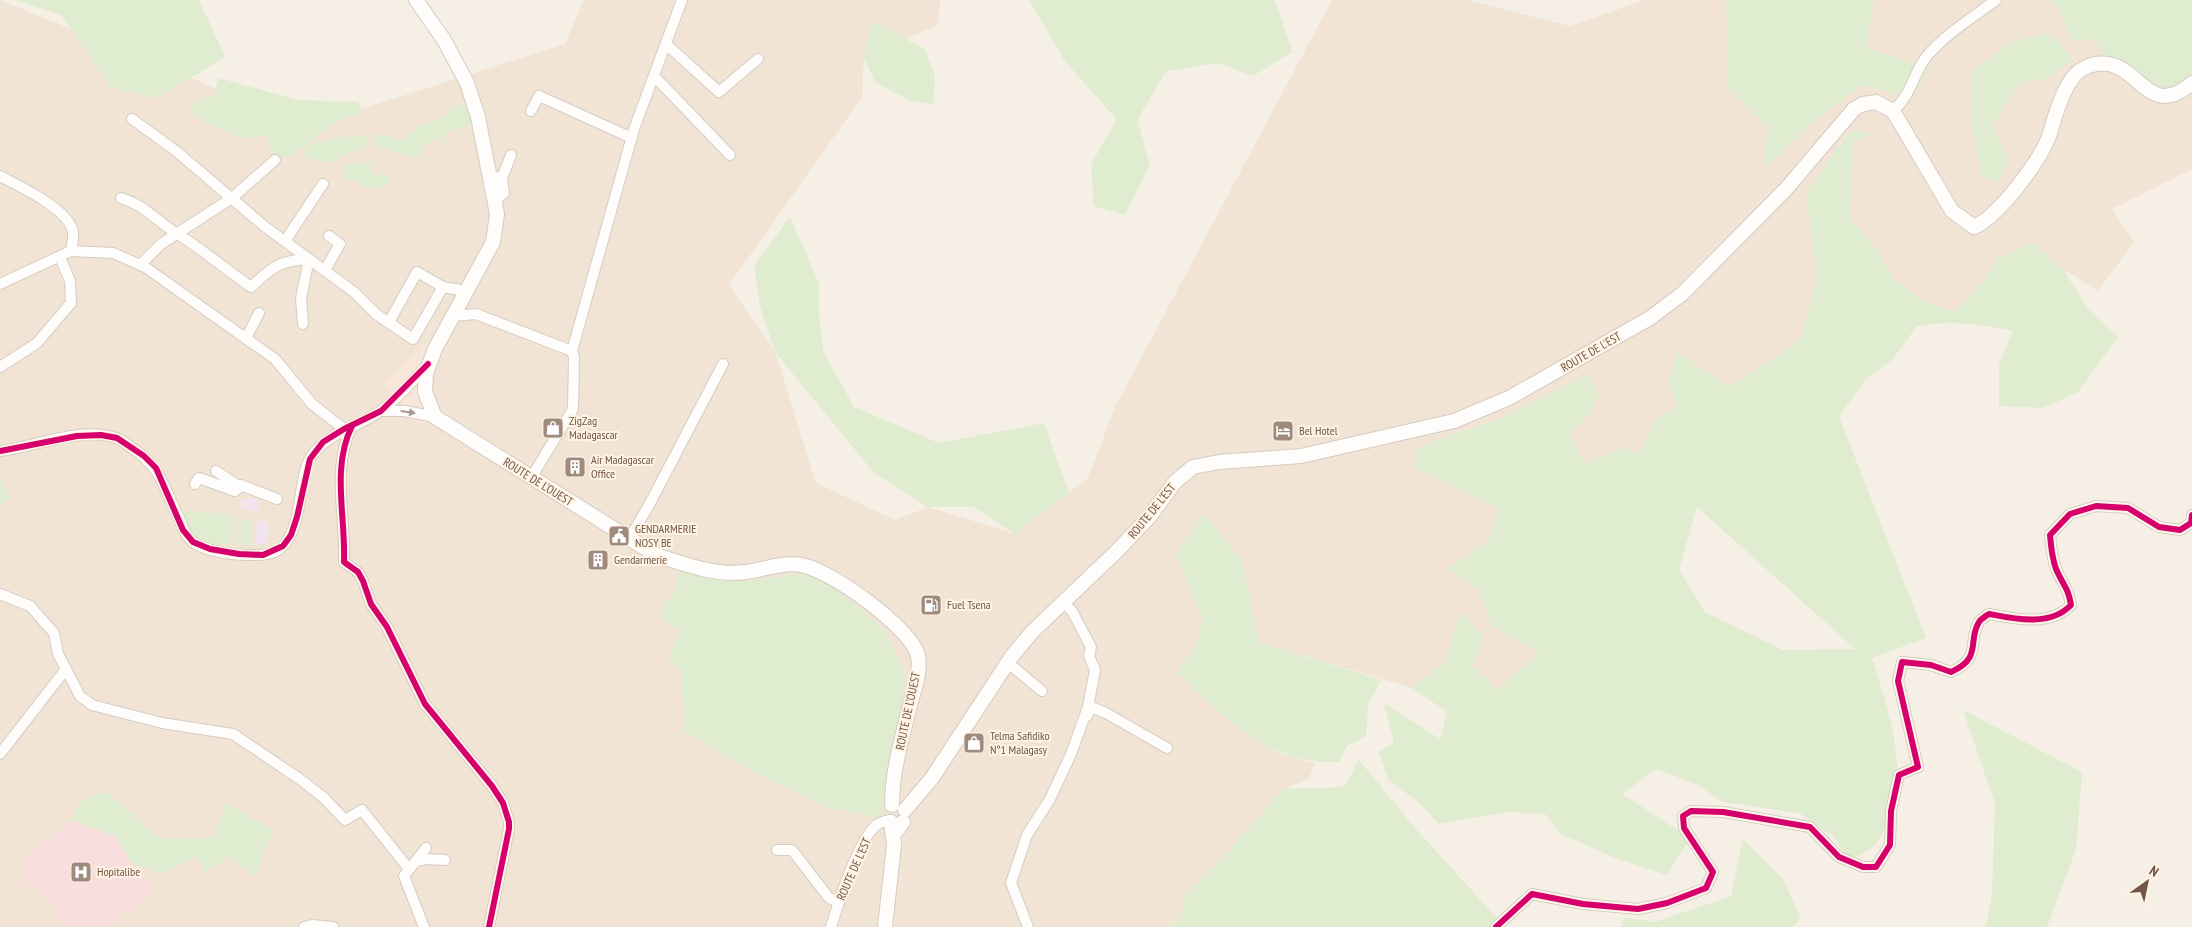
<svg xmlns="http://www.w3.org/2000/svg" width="2192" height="927" viewBox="0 0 2192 927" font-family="'PT Sans Narrow',sans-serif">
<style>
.residential{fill:#f1e4d5}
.commercial{fill:#f9e6da}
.education{fill:#f1e4ef}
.medical{fill:#f8dedd}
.green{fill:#e0eccf;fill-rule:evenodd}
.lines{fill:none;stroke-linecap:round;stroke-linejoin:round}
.minor-casing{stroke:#d6ccc3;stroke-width:12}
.secondary-casing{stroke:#d5cbc2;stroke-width:16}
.minor{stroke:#fefdfb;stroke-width:10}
.secondary{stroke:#fefdfb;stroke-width:14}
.cycleway-casing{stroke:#fff4e4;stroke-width:9}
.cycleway{stroke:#d6006c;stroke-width:6}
.oneway{fill:#a9988f}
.labels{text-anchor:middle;stroke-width:4;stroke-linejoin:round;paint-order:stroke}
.street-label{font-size:12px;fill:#715547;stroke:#fff4e4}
.poi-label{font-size:12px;fill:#715547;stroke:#fff4e4;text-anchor:start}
</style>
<rect width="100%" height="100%" fill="#f5efe5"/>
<polygon class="residential" points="0,0 308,126 565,44 584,0 940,0 938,25 864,57 862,97 729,285 775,352 816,483 895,520 928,507 1015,534 1088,478 1115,407 1332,0 1467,0 1570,26 1644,0 2192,0 2192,169 2112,209 2134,242 2098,291 2063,269 2032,242 1998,258 1981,284 1955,312 1920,299 1896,281 1872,244 1850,218 1853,145 1870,133 1851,130 1813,249 1818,273 1813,299 1802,336 1788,349 1728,387 1677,352 1668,384 1678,405 1654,422 1640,455 1621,448 1585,464 1568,436 1590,412 1571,382 1499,419 1449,435 1414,467 1498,509 1490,539 1448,569 1479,589 1491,625 1538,653 1498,691 1472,664 1445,663 1412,688 1259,642 1242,560 1176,554 1203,619 1197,643 1177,672 1232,724 1278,753 1314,763 1309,779 1283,789 1230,849 1185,895 1182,917 1169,927 0,927"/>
<polygon class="commercial" points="424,342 422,371 430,418 418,426 412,413 384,385"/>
<g class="education">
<polygon points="250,498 258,499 259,511 241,509 241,500"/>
<polygon points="257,521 268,521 266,544 255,544"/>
</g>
<polygon class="medical" points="76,815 110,829 155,891 118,919 112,927 65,927 52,901 22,880 22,863"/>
<g class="green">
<polygon points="14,0 199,0 225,57 158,98 111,87 61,15"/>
<polygon points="1029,0 1275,0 1292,52 1253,76 1218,63 1166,71 1137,120 1150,165 1125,215 1094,206 1091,164 1117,120 1064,60"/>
<polygon points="1726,0 1875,0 1872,6 1867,48 1930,69 1913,97 1862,85 1810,125 1764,169 1767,127 1728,88"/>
<polygon points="2050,0 2192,0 2192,78 2164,88 2105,57 2094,39 2072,41 2059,10"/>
<polygon points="872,21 925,49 935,77 933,104 911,101 875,82 864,57"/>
<polygon points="2051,33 2073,60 2044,79 2019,84 1992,126 2010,161 1998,182 1981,176 1972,125 1971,72 2014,41"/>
<polygon points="219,78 297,100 358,102 362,112 331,125 305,145 339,137 366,136 370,147 350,152 332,163 306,158 305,146 291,156 274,157 270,149 269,136 240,138 204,122 192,112 193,103 214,96"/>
<path d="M460,103l11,4 3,4 -4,15 -23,5 -4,10 4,4 -11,-6 -9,5 -10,13c-15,0 -22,-8 -39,-8l-6,-14h14l14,6 24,-19 7,2 4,-4 10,-2 6,-10z"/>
<path d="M1851,130l20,3 -18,12 -3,73 22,26 24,37 24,18 35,13 26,-28 17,-26 34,-16 31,27 25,40 30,28 -40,55 -35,16 -44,-2v-41l14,-34c-31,-7 -64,-11 -96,-5l-24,33 -27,20 -27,38 87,221 -54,20c18,59 44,127 5,184 -6,8 -20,14 -28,19l-16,-25 -34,-23 -76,-11 -27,-18 -40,-15 -34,25 68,44 -23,37 -52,-17 -54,-24 -16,-20 -37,-2 -69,12 -23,-24 -28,-20 -9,-28 15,-10 -10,-39 56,36 7,-27 -35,-24 33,-25 16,-52 23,26 -12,28 26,25 40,-37 -47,-28 -12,-36 -31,-20 42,-30 8,-30 -84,-42 3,-18 32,-14 50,-16 90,-46 10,23 -9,16 -22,24 18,28 35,-16 18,7 15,-33 24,-17 -10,-21 9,-33 51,36 60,-38 14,-13 16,-63 -5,-24 -7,-57zM1697,507l157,141v1l-71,1 -78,-38 -26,-42z"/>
<polygon points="374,162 370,175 388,174 390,184 372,190 341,175 348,164"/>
<polygon points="790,217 819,283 819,313 823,351 854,407 939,443 1044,423 1069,493 1015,534 974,507 928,507 874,473 775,352 760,306 754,265"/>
<polygon points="0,478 11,497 0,505"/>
<path d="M183,511l51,3 -2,31c-34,-3 -39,2 -49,-34z"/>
<path d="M1204,514l38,46 17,82 122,38 -13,25 -2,31 -19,10 -8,16c-74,2 -112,-42 -162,-90l20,-29 6,-24 -27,-65z"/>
<polygon points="238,519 252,520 251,545 236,544"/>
<polygon points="682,565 707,575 746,581 815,572 885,630 906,678 881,818 829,808 817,803 750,770 684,731 681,671 668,659 680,630 661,619 663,605 677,590 674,585"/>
<polygon points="1963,710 2082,772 2076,849 2047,927 1986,927 1992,893 1995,804"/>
<polygon points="1359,760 1415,828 1505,927 1170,927 1182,917 1185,895 1231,849 1283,789 1344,787"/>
<polygon points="107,792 160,839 214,838 225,803 275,831 265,849 256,877 229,857 204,873 198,856 163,873 133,865 115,836 70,820 82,799"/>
<polygon points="1743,838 1784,881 1801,918 1792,927 1621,927 1625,917 1655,922 1731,896"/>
</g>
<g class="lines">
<g class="minor-casing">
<g id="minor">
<polyline points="666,44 719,92 758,59"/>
<polyline points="654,76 730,155"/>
<polyline points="531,111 539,96 632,138"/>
<path d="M1893,111c20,-18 20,-38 34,-55 20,-23 45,-38 69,-56"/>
<polyline points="132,119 176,151 264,226 354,292 376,314 413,339 443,287 467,291"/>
<path d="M0,176c19,10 69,33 73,56 1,5 -1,13 -2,19"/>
<polyline points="489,176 502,178 504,193 494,201"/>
<polyline points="502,178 511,155"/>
<path d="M121,198c25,8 34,22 55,35 26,16 49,36 75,54 20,-19 29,-27 58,-28l-8,39 2,26"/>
<polyline points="285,241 323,184"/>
<polyline points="140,265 161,244 232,198 275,160"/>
<polyline points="325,270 340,244 329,236"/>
<polyline points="0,284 71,251 113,253 145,267 275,359 312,404 344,429"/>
<polyline points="453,316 476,314 572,351"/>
<polyline points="389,322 417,272 443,287"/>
<polyline points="246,338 259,313"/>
<polyline points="0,367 37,343 71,303 70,281 60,257"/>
<polyline points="381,411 405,411 435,417"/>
<path d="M352,426c-21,42 -6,91 -8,136l14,10 5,9 8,23 16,23 38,77 67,82 11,17 6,19v7l-20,98"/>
<path d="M0,451c36,-4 79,-25 116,-13 5,1 11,6 16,10 29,19 32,40 47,70 4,9 5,16 13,23 12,11 39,13 54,14 12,0 27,1 36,-8 22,-21 15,-68 29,-90 17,-25 45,-29 68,-45 18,-12 34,-32 49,-48"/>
<polyline points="216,471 240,487"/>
<polyline points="531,478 573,409 574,357 572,351 634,129 682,0"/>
<polyline points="195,484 199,478 235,491 241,485 277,499"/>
<polyline points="629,539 649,505 723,364"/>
<polyline points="0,594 30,606 54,633 58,654 66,669 80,696 92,705 162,723 233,734 301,780 323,797 345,820 362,810 409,869"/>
<polyline points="1008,663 1042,691"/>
<polyline points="1087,716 1091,707 1106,713 1167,748"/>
<polyline points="0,754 66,669"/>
<polyline points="777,850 792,850 829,898 839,902"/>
<polyline points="416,861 425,859 445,860"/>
<polyline points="304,927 312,925 333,927"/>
<polyline points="424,927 404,876 426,848"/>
<path d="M831,927c7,-23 28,-90 47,-103 3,-2 7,-3 11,-4"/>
<polyline points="1028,927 1011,883 1027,835 1050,799 1071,754 1088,707 1095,670 1089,656 1091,647 1072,611 1063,602"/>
<path d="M1496,927l36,-33 51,10 55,5 29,-6 39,-15 7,-16 -29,-44 -1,-12 8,-5 32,1 87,15 29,30 24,10h13l14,-22 1,-34 8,-36 19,-8 -20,-86 4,-19 29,3 20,7c32,-14 16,-31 28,-50 2,-3 7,-6 10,-8 26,5 61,13 82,-9 -3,-18 -8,-20 -15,-36 -4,-11 -5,-22 -6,-34l20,-21 26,-8 32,2 31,19 21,3 11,-7 1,-8"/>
</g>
</g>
<g class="secondary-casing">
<g id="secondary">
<path d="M416,0l28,40 23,43 11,34 19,97 -4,28 -58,107 -9,24 -1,19 10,25 221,138c28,9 59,21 89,17 18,-2 37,-10 56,-7 28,4 111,63 117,91 3,16 -4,34 -8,49 -8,33 -18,66 -18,100"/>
<path d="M905,810l27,-32 80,-122 21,-25 83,-79 34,-36 25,-34 18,-15 26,-5 82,-6 153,-35 55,-23 141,-80 32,-24 104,-105 68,-80 9,-5 13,-2 17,9 59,100 22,16c25,-11 68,-68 76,-94 5,-17 13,-46 26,-59 4,-5 14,-9 20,-10 43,-7 50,59 96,19"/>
<polyline points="894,834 903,822"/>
<polyline points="885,927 894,845 891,822"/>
</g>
</g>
<use href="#minor" class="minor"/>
<use href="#secondary" class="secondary"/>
<g class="cycleway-casing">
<g id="cycleway">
<path d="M352,426c-21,42 -6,91 -8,136l14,10 5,9 8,23 16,23 38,77 67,82 11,17 6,19v7l-20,98"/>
<polyline points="0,451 77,436 101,435 117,438 144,456 156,468 183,530 193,542 210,549 239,554 263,555 283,546 291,535 297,517 310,459 323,442 344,429 381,411 428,364"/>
<path d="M1496,927l36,-33 51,10 55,5 29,-6 39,-15 7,-16 -29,-44 -1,-12 8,-5 32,1 87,15 29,30 24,10h13l14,-22 1,-34 8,-36 19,-8 -20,-86 4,-19 29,3 20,7c32,-14 16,-31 28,-50 2,-3 7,-6 10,-8 26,5 61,13 82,-9 -3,-18 -8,-20 -15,-36 -4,-11 -5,-22 -6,-34l20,-21 26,-8 32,2 31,19 21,3 11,-7 1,-8"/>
</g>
</g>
<use href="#cycleway" class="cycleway"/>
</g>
<defs><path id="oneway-solid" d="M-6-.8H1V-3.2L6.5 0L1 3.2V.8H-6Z" transform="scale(1.25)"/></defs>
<use class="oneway" href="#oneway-solid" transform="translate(408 412) rotate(8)"/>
<defs>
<g id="shop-square" transform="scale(1.125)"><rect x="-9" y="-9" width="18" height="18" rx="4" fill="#9f8b7e" stroke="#fff4e4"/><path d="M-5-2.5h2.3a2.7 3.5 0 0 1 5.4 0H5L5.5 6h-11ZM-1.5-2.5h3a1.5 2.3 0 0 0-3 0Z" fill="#fff"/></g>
<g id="hotel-square" transform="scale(1.125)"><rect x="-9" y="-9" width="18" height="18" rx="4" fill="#9f8b7e" stroke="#fff4e4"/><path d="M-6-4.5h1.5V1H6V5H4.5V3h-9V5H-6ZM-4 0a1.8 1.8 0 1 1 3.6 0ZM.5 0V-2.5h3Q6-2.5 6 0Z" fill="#fff"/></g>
<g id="building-square" transform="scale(1.125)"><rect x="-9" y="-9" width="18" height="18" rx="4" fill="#9f8b7e" stroke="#fff4e4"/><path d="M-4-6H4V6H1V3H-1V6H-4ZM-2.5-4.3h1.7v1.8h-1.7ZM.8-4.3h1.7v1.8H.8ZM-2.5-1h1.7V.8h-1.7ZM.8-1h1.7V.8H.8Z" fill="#fff"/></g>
<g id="civic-square" transform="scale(1.125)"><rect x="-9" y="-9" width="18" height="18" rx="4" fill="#9f8b7e" stroke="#fff4e4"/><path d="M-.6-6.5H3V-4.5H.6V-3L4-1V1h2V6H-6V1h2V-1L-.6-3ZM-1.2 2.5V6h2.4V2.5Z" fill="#fff"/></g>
<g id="fuel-square" transform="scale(1.125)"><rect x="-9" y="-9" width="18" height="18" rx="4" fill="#9f8b7e" stroke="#fff4e4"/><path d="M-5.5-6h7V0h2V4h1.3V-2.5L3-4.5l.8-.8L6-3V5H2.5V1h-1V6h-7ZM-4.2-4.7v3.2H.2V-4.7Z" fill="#fff"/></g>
<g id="hospital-square" transform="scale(1.125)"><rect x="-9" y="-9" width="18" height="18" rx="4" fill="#9f8b7e" stroke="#fff4e4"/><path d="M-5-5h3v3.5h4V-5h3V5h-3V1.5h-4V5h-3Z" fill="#fff"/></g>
</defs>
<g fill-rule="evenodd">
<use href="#shop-square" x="553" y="428"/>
<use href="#hotel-square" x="1283" y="431"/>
<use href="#building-square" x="575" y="467"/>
<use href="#civic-square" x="619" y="536"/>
<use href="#building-square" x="598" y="560"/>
<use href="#fuel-square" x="931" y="605"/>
<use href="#shop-square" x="974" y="743"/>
<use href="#hospital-square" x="81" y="872"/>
</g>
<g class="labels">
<g class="street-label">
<text transform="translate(1591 352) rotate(-30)" y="4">ROUTE DE L'EST</text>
<text transform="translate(538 482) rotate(32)" y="4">ROUTE DE L'OUEST</text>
<text transform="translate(1152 511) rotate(-51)" y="4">ROUTE DE L'EST</text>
<text transform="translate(908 711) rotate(-78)" y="4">ROUTE DE L'OUEST</text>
<text transform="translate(854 869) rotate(-66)" y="4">ROUTE DE L'EST</text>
</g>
<g class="poi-label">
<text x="569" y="425">ZigZag<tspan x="569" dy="14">Madagascar</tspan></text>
<text x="1299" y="435">Bel Hotel</text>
<text x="591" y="464">Air Madagascar<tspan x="591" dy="14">Office</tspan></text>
<text x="635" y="533">GENDARMERIE<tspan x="635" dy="14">NOSY BE</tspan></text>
<text x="614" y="564">Gendarmerie</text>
<text x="947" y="609">Fuel Tsena</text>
<text x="990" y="740">Telma Safidiko<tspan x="990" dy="14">N°1 Malagasy</tspan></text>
<text x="97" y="876">Hopitalibe</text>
</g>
</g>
<g transform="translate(2147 882) rotate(33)" stroke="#fff4e4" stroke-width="4" paint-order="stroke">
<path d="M0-4L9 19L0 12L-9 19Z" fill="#715547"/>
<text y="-8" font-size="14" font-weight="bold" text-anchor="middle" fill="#715547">N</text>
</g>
</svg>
